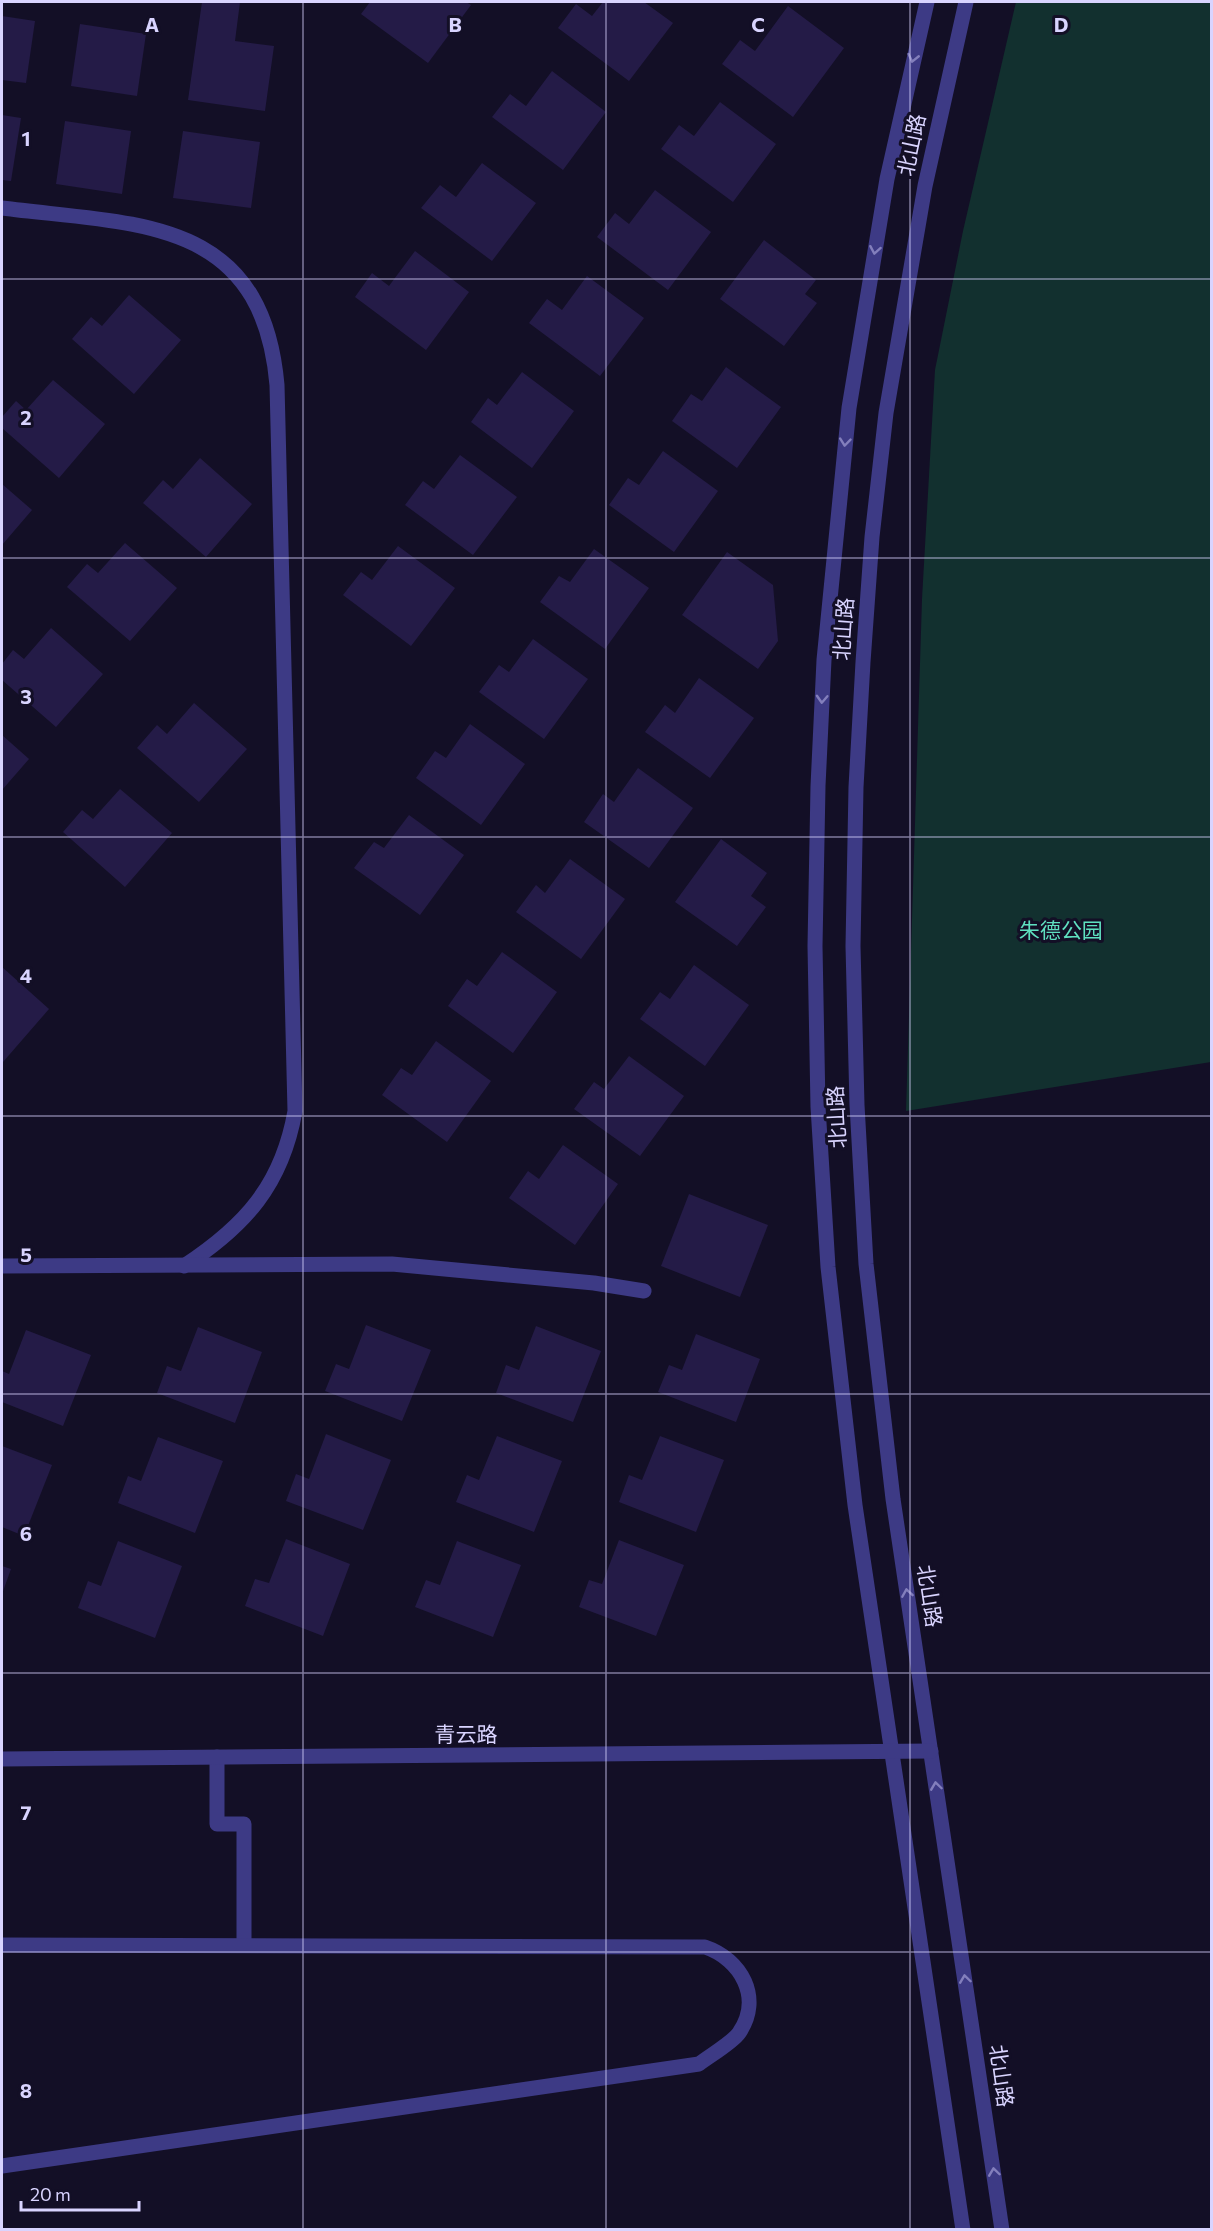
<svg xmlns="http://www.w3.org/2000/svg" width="1213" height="2231" viewBox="0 0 1213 2231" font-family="Commissioner,'Noto Sans SC',sans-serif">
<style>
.green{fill:#12302f}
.building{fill:#241b47}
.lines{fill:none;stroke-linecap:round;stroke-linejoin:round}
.service{stroke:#3d3a85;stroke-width:15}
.tertiary{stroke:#3d3a85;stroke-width:15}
.oneway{stroke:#837fbc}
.grid{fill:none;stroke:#d9d4ff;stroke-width:1.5;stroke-opacity:0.55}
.labels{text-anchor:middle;stroke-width:6;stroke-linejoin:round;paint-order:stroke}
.street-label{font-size:21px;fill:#d9d4ff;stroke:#130f26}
.park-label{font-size:21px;fill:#5fe0c0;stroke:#130f26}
.grid-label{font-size:20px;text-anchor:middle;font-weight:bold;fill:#d9d4ff;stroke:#130f26;stroke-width:6;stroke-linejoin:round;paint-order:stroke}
</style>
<rect width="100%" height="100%" fill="#130f26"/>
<polygon class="green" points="1016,2 1211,2 1211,1062 906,1111 922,599 935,370 963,231"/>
<g class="building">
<polygon points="202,2 240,2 235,41 274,46 265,111 188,100"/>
<polygon points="370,2 466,2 471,5 428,63 361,14"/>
<polygon points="603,2 644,2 673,23 629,81 558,28 576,4 592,16"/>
<polygon points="788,6 844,48 793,117 722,64 740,40 755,51"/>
<polygon points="2,16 35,21 26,83 2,80"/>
<polygon points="80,24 146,34 137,96 71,86"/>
<polygon points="552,71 606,112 563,170 492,117 510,94 526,106"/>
<polygon points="720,102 776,144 733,202 661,149 679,125 694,136"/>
<polygon points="2,115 21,118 11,181 2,180"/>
<polygon points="65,121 131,131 122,194 56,184"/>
<polygon points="183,131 260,142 251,208 173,198"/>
<polygon points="482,163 536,203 492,261 421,208 440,185 456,197"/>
<polygon points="655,190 711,232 668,290 597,237 615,213 629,224"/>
<polygon points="764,240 816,280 805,294 817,303 784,346 720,299"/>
<polygon points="415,251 469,292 426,350 355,297 372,273 389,286"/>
<polygon points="587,276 644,318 600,376 529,323 547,299 562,310"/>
<polygon points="129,295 181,340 134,394 72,339 91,317 102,326"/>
<polygon points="726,367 781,407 737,468 672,421 691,394 702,401"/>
<polygon points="522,372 574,411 532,468 471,422 488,398 497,405"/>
<polygon points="53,380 105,424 59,478 2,428 2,417 16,401 26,410"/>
<polygon points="663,451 718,491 674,552 609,505 628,478 639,485"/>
<polygon points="460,455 517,497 473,555 405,505 423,481 434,489"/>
<polygon points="200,458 252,504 206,557 143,503 163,480 173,489"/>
<polygon points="2,484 32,510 2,545"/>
<polygon points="125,543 177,588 130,641 67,587 87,564 98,573"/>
<polygon points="398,546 455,588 411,646 343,595 361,572 372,580"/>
<polygon points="594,549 649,588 605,649 540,602 559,576 570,582"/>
<polygon points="727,552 773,585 778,641 758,669 682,615"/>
<polygon points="51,628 103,674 56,727 2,680 2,664 13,650 24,659"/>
<polygon points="533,639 588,679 544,739 479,692 499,665 509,672"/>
<polygon points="699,678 754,718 710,778 645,732 665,705 675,713"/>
<polygon points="194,703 247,749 199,802 137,748 157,725 167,734"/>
<polygon points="470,724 525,764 481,825 416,778 435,751 446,758"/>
<polygon points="2,735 29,759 2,790"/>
<polygon points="638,768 693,808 649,868 584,822 603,794 614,802"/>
<polygon points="120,789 172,833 125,887 63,832 82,810 93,819"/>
<polygon points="409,815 464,855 420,915 354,868 374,842 384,848"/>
<polygon points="721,839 767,873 751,896 766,907 737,946 675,902"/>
<polygon points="570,859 625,899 581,959 516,912 536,885 545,893"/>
<polygon points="502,952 557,992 513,1053 448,1006 467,979 477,986"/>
<polygon points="694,965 749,1005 705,1066 640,1019 660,992 670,999"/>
<polygon points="2,967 49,1009 3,1062 2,1061"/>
<polygon points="436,1041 491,1081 447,1142 382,1095 401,1068 412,1075"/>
<polygon points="629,1056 684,1096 640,1156 574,1109 594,1082 604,1089"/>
<polygon points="563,1145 618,1184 575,1245 509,1198 528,1171 539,1179"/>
<polygon points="689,1194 768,1225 740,1297 661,1266"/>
<polygon points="366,1325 431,1350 402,1421 325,1391 336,1364 349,1369"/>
<polygon points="536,1326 601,1351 573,1422 496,1393 506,1365 519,1370"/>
<polygon points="198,1327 262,1352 235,1423 157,1393 167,1366 181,1371"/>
<polygon points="26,1330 91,1355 63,1426 2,1402 2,1371 9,1374"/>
<polygon points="696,1334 760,1359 736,1422 658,1392 669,1365 682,1370"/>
<polygon points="326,1434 391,1460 363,1530 286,1501 296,1474 309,1479"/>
<polygon points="497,1436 562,1461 534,1532 456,1502 467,1475 479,1480"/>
<polygon points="660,1436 724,1460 696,1532 619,1502 629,1475 642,1480"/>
<polygon points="158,1437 223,1461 195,1533 118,1503 128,1476 141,1481"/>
<polygon points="2,1446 52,1465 24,1536 2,1527"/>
<polygon points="286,1539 350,1564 323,1636 245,1606 255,1579 269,1583"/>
<polygon points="619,1540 684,1565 656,1636 579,1607 589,1580 602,1584"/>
<polygon points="118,1541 182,1566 155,1638 78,1608 88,1581 101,1586"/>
<polygon points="457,1541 521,1565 493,1637 415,1607 426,1580 440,1585"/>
<polygon points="2,1566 11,1569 2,1594"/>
</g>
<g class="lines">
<g class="service">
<path d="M2,208c133,17 260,7 275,177l18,726c-13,74 -50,115 -111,155"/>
<polyline points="2,1266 392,1264 594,1283 644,1291"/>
<polyline points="217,1757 217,1824 244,1824 244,1945"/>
<path d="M2,1945l703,2c36,12 58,51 34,86 -7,10 -30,23 -40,31l-697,102"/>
</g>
<g class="tertiary">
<polyline points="927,2 887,179 849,408 824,660 818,786 815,946 818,1107 828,1267 855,1505 963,2230"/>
<polyline points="966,2 925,186 886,413 872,537 863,662 856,787 853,946 857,1105 866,1264 893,1499 1002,2230"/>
<polyline points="2,1759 931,1751"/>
</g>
</g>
<defs><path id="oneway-chevron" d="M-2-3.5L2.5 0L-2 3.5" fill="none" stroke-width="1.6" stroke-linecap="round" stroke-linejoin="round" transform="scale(1.5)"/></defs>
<g class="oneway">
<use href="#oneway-chevron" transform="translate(913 58) rotate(103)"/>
<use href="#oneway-chevron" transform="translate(875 250) rotate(100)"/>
<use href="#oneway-chevron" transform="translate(845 442) rotate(96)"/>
<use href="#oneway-chevron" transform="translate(822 699) rotate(93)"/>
<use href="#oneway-chevron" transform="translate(907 1593) rotate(-99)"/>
<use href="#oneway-chevron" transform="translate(936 1786) rotate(-98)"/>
<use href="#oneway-chevron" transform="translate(965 1979) rotate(-98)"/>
<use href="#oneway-chevron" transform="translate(994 2172) rotate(-98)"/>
</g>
<path class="grid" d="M303,2v2228M606,2v2228M910,2v2228M2,279h1210M2,558h1210M2,837h1210M2,1116h1210M2,1394h1210M2,1673h1210M2,1952h1210"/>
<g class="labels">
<g class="street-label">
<text transform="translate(912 145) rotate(-78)" y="7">北山路</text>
<text transform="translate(844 629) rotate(-86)" y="7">北山路</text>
<text transform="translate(837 1117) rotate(-93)" y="7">北山路</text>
<text transform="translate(929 1596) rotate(81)" y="7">北山路</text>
<text x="466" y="1742">青云路</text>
<text transform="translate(1001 2076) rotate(82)" y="7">北山路</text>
</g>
<g class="park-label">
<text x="1061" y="938">朱德公园</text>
</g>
</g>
<g class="grid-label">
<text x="152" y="32">A</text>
<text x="455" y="32">B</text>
<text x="758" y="32">C</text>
<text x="1061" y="32">D</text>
<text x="26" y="146">1</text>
<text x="26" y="425">2</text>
<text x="26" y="704">3</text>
<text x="26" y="983">4</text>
<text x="26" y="1262">5</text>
<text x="26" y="1541">6</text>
<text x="26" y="1820">7</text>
<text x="26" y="2098">8</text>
</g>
<rect width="1213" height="2231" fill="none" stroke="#d9d4ff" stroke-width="6"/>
<path d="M21 2201v9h118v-9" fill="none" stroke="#d9d4ff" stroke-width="3"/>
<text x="30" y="2201" font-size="18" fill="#d9d4ff" stroke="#130f26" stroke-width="4.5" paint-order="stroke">20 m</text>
</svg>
